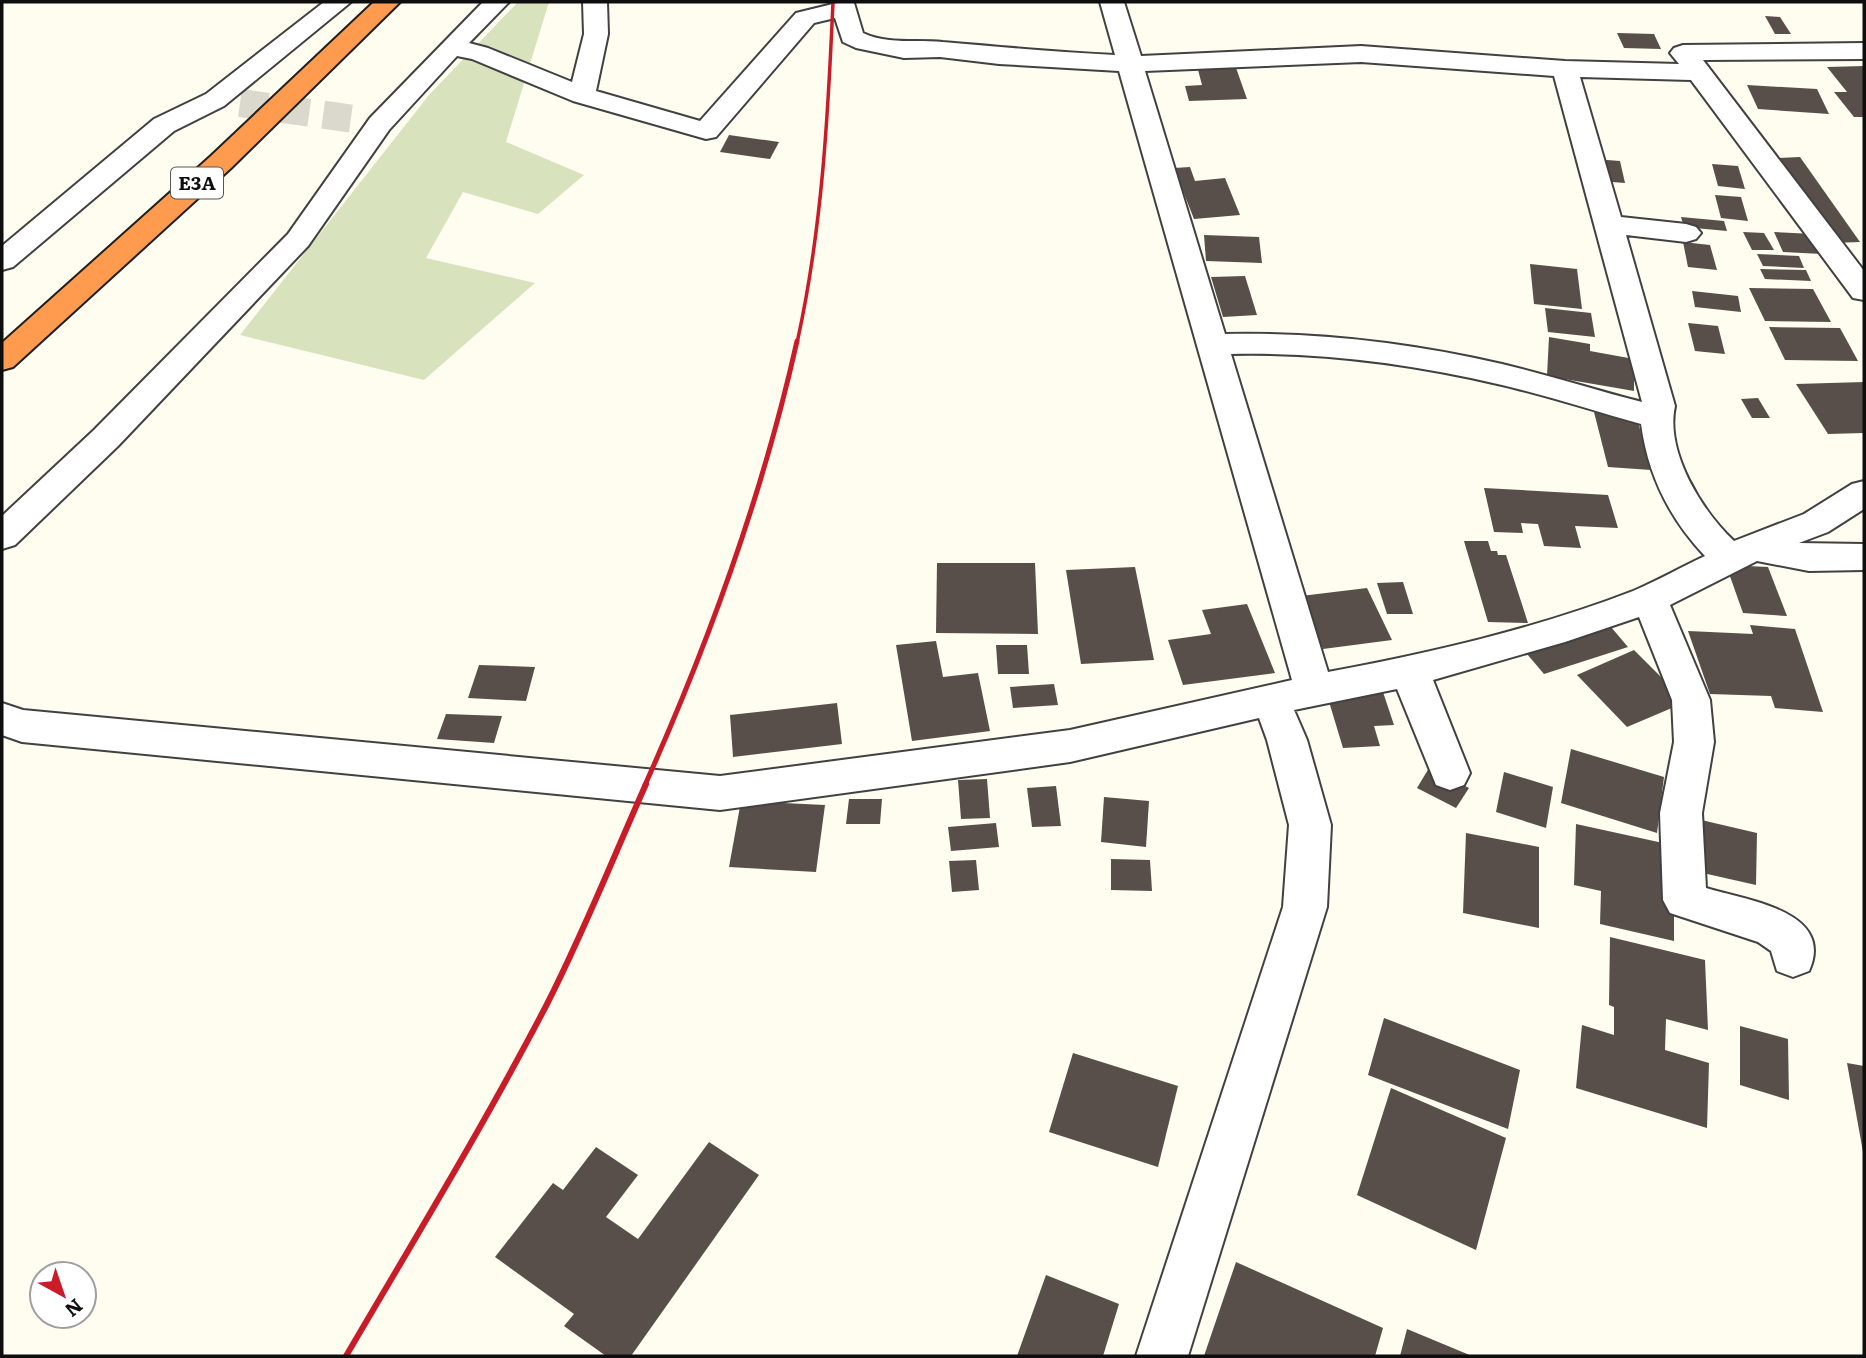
<svg xmlns="http://www.w3.org/2000/svg" width="1866" height="1358" viewBox="0 0 1866 1358" font-family="Literata,serif">
<style>
.cemetery{fill:#d8e3be}
.building{fill:#584f4a}
.lines{fill:none;stroke-linecap:round;stroke-linejoin:round}
.minor-tunnel{stroke:#dbd8ce;stroke-width:28;stroke-dasharray:28 14;stroke-linecap:butt}
.minor-casing{stroke:#414141;stroke-width:4}
.highway-casing{stroke:#1f1f1f;stroke-width:4}
.minor{fill:#fff;fill-rule:evenodd}
.highway{fill:#fe9b4e;fill-rule:evenodd}
.rail-far2{stroke:#c91c28;stroke-width:3.5}
.rail-far1{stroke:#c91c28;stroke-width:5}
.rail{stroke:#c91c28;stroke-width:6}
.labels{text-anchor:middle;stroke-width:7;stroke-linejoin:round;paint-order:stroke}
.shield{fill:#fff;stroke:#565656;stroke-width:2}
.shield-label{font-size:19px;font-weight:bold;fill:#0e0e0e}
</style>
<rect width="100%" height="100%" fill="#fffcf0"/>
<polygon class="cemetery" points="518,2 549,2 506,142 584,175 538,214 463,192 426,258 535,283 424,380 240,335 429,95"/>
<g class="building">
<polygon points="1765,16 1780,17 1791,34 1775,34"/>
<polygon points="1617,33 1654,34 1661,49 1624,48"/>
<polygon points="1235,65 1247,99 1189,101 1185,86 1202,85 1197,66"/>
<polygon points="1864,66 1864,117 1854,117 1834,92 1847,92 1827,67"/>
<polygon points="1747,85 1817,89 1829,114 1758,109"/>
<polygon points="729,135 779,142 770,159 720,152"/>
<polygon points="1800,157 1860,242 1833,243 1775,158"/>
<polygon points="1594,159 1620,161 1625,183 1599,181"/>
<polygon points="1712,164 1738,166 1745,189 1718,186"/>
<polygon points="1190,167 1195,181 1225,178 1240,215 1194,219 1174,168"/>
<polygon points="1715,195 1741,197 1748,221 1721,218"/>
<polygon points="1681,217 1724,221 1727,231 1684,227"/>
<polygon points="1743,232 1764,233 1774,250 1752,250"/>
<polygon points="1774,232 1813,234 1822,254 1783,252"/>
<polygon points="1204,235 1259,237 1262,263 1206,261"/>
<polygon points="1683,242 1710,245 1717,270 1688,267"/>
<polygon points="1757,254 1799,256 1804,268 1763,266"/>
<polygon points="1530,264 1577,269 1582,309 1534,304"/>
<polygon points="1760,269 1806,270 1811,281 1765,279"/>
<polygon points="1245,276 1257,315 1223,317 1211,277"/>
<polygon points="1749,288 1813,289 1831,322 1765,321"/>
<polygon points="1692,291 1738,296 1741,312 1695,307"/>
<polygon points="1545,308 1591,313 1595,337 1548,332"/>
<polygon points="1688,323 1718,326 1725,354 1695,351"/>
<polygon points="1769,327 1840,328 1858,361 1785,360"/>
<polygon points="1549,337 1590,344 1590,351 1634,359 1634,391 1547,376"/>
<polygon points="1864,382 1864,433 1828,434 1796,384"/>
<polygon points="1758,398 1770,418 1752,418 1741,399"/>
<polygon points="1594,412 1636,415 1651,470 1608,467"/>
<polygon points="1484,488 1608,495 1618,528 1575,526 1581,548 1544,546 1538,524 1521,523 1523,533 1494,532"/>
<polygon points="1464,541 1488,541 1491,551 1497,551 1498,555 1506,555 1528,623 1488,622"/>
<polygon points="937,563 1035,563 1038,634 936,633"/>
<polygon points="1726,565 1768,567 1787,616 1743,613"/>
<polygon points="1135,567 1154,660 1081,664 1066,570"/>
<polygon points="1403,582 1413,614 1387,614 1377,583"/>
<polygon points="1367,588 1392,640 1323,649 1301,596"/>
<polygon points="1247,604 1275,673 1183,685 1168,640 1211,634 1202,610"/>
<polygon points="1750,625 1795,629 1823,712 1775,708 1771,696 1710,694 1688,631 1753,634"/>
<polygon points="1611,627 1628,647 1544,674 1527,654"/>
<polygon points="936,641 943,677 978,673 990,731 912,741 896,645"/>
<polygon points="996,645 1027,645 1029,674 998,674"/>
<polygon points="1634,650 1686,702 1627,727 1577,675"/>
<polygon points="479,665 535,667 526,701 468,698"/>
<polygon points="1054,684 1058,705 1013,708 1010,687"/>
<polygon points="1383,692 1394,725 1374,726 1380,746 1343,748 1327,695"/>
<polygon points="837,703 842,744 733,757 730,715"/>
<polygon points="446,714 502,716 494,743 437,739"/>
<polygon points="1571,749 1664,777 1657,833 1561,803"/>
<polygon points="1429,768 1469,788 1456,808 1417,788"/>
<polygon points="1504,772 1553,787 1546,828 1496,812"/>
<polygon points="987,779 990,818 961,819 958,780"/>
<polygon points="1056,786 1061,826 1032,827 1027,788"/>
<polygon points="1104,797 1149,801 1146,847 1101,842"/>
<polygon points="849,799 882,799 880,824 846,824"/>
<polygon points="741,801 825,805 816,872 729,867"/>
<polygon points="1697,819 1757,833 1756,885 1694,871"/>
<polygon points="996,823 999,847 951,851 948,827"/>
<polygon points="1576,824 1663,843 1674,894 1674,941 1600,924 1601,891 1574,885"/>
<polygon points="1466,833 1539,847 1539,928 1463,913"/>
<polygon points="1111,859 1150,860 1152,891 1111,890"/>
<polygon points="976,860 979,890 952,892 949,861"/>
<polygon points="1610,937 1705,960 1708,1030 1666,1019 1665,1050 1709,1063 1707,1128 1576,1088 1582,1025 1614,1035 1614,1007 1609,1005"/>
<polygon points="1384,1018 1520,1070 1508,1129 1368,1075"/>
<polygon points="1740,1026 1788,1039 1789,1100 1740,1085"/>
<polygon points="1073,1053 1178,1086 1158,1167 1049,1132"/>
<polygon points="1847,1063 1864,1066 1864,1152 1863,1152"/>
<polygon points="1391,1088 1506,1138 1476,1250 1357,1195"/>
<polygon points="709,1142 759,1175 631,1356 606,1356 564,1326 574,1314 495,1257 553,1183 563,1190 596,1147 638,1175 606,1217 638,1239"/>
<polygon points="1236,1262 1383,1328 1375,1356 1204,1356"/>
<polygon points="1046,1275 1119,1304 1103,1356 1017,1356"/>
<polygon points="1407,1329 1472,1356 1400,1356"/>
</g>
<g class="lines">
<polyline class="minor-tunnel" points="240,103 361,120"/>
<g class="minor-casing">
<g id="minor">
<polygon points="324,2 351,2 224,106 174,131 13,267 2,270 2,246 154,119 206,94"/>
<path d="M483,2h26l-40,41 19,5 84,34 12,-48 -1,-32h24l1,32 -12,57 104,30 96,-108 45,-11 13,1 9,30c26,12 53,6 80,9 57,5 114,10 172,13l-15,-53h24l17,54 220,-10 204,15 114,3 -9,-11 4,-5 9,-3 181,-2v16l-161,1 161,211v29l-11,-2 -162,-218 -111,-3 41,140 65,7 10,3 5,6 -5,6 -10,3 -60,-7 49,171c-10,46 27,105 59,135l70,-27 48,-30 12,-3v28l-36,23 -29,11 65,1v26l-55,1 -52,-10 -87,44 40,95 4,42 -12,71 4,75c40,12 130,23 103,83l-16,6 -16,-6 -6,-20 -13,-9 -88,-29 -7,-13 -3,-87 14,-71 -2,-42 -33,-83 -74,25 -132,38 37,93 -6,12 -14,5 -14,-5 -39,-96 -103,21 13,30 24,85 -4,82 -139,449h-52l147,-449 6,-82 -22,-85 -8,-22 -189,44 -350,48 -698,-68 -20,-7v-32l21,7 697,66 350,-46 222,-50 -173,-609 -120,-7 -59,-7 -36,1 -48,-10 -13,-6 -8,-24 -21,5 -98,114 -10,2 -133,-38 -101,-42 -15,-3 -68,74 -81,116 -190,200 -103,99 -13,4v-33l92,-86 194,-196 82,-116zM1361,62l193,14 88,326c-47,-12 -93,-27 -140,-38 -91,-21 -183,-32 -277,-30l-80,-263zM1231,354c92,-2 182,10 271,31 47,11 93,26 139,39 7,51 28,94 64,132 -24,11 -48,25 -72,35 -98,38 -203,62 -305,81z"/>
</g>
</g>
<g class="highway-casing">
<polygon id="highway" points="374,2 400,2 231,168 13,367 2,370 2,343 211,156"/>
</g>
<use href="#minor" class="minor"/>
<use href="#highway" class="highway"/>
<path class="rail-far2" d="M797,343c25,-113 31,-226 36,-341"/>
<path class="rail-far1" d="M645,785c64,-143 118,-291 152,-444"/>
<path class="rail" d="M346,1356c68,-116 138,-231 200,-350 37,-72 67,-148 100,-222"/>
</g>
<g class="labels">
<rect class="shield" x="171" y="167.5" width="52" height="31" rx="5"/>
<g class="shield-label">
<text x="197" y="190">E3A</text>
</g>
</g>
<rect width="1866" height="1358" fill="none" stroke="#0e0e0e" stroke-width="7"/>
<g transform="translate(63 1295) rotate(140)"><circle r="33" fill="#ffffff" stroke="#9f9f9f" stroke-width="2"/>
<path d="M0-5L12 26L0 18L-12 26Z" fill="#c91c28"/>
<text y="-10" font-size="19" font-weight="bold" text-anchor="middle" fill="#0e0e0e">N</text>
</g>
</svg>
